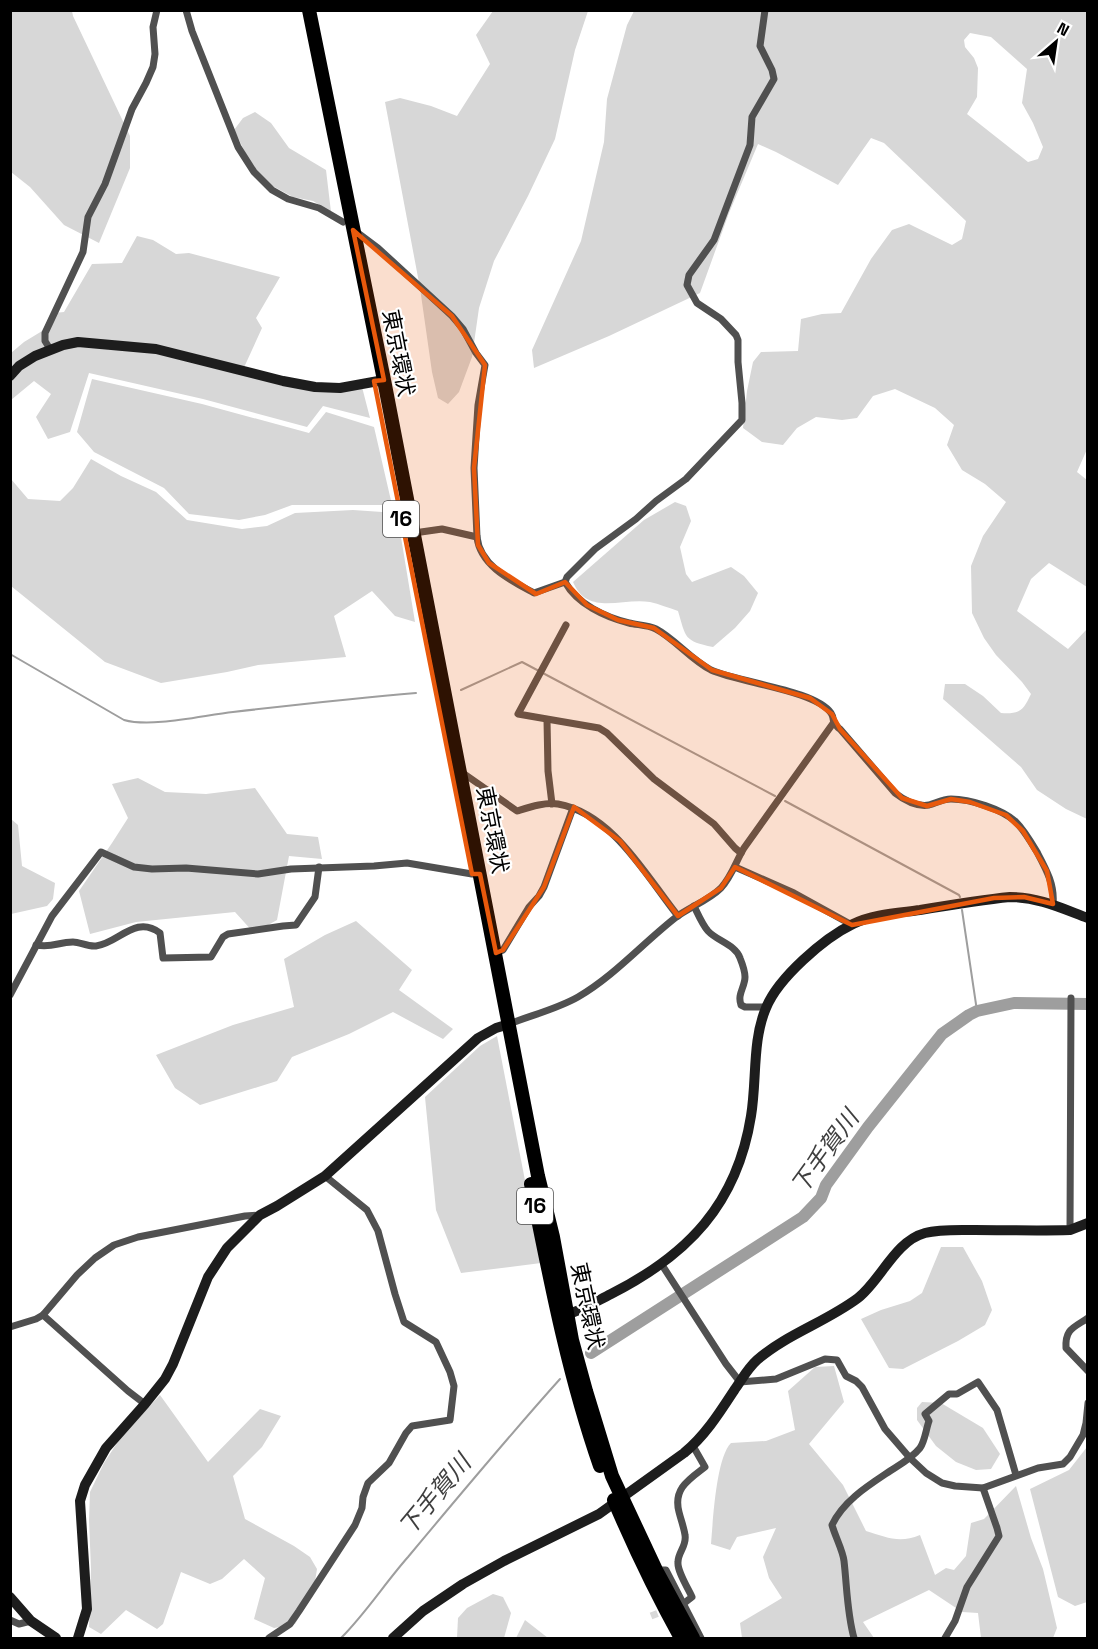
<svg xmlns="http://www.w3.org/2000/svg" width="1098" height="1649" viewBox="0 0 1098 1649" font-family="'Space Grotesk','Noto Sans JP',sans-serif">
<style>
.green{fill:#d7d7d7;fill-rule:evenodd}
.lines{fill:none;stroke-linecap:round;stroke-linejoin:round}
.stream{stroke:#9e9e9e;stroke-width:2}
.river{stroke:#9e9e9e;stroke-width:12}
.street-tunnel{stroke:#d9d9d9;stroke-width:7;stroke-dasharray:7 3.5;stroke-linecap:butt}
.street{stroke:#505050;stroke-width:7}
.secondary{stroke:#1d1d1d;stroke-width:10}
.highway{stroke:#000;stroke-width:14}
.marked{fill:#e8590c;fill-opacity:0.2;stroke:#e8590c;stroke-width:4.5;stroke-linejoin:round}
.labels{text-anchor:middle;stroke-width:4.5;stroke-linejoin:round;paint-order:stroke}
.shield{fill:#fff;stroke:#4c4c4c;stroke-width:1.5}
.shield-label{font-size:21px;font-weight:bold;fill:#000}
.street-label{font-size:22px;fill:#000;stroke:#fff}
.water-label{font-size:24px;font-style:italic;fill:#3f3f3f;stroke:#fff}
</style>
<rect width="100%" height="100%" fill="#fff"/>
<g class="green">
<polygon points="10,11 72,11 73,16 130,136 130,168 99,243 64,225 30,187 11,172"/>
<polygon points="493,11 588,11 575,50 555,139 528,196 494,261 479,308 472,357 459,392 448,404 438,398 432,372 420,288 385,102 400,98 431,106 457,116 490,64 476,35"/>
<path d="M634,11h453l1,436 -11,25 10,8v107l-38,-24 -18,16 -14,32 51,38 19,-20v190l-21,-10 -29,-19 -16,-23 -78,-68 2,-15h20l18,12 18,17c19,1 22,-2 30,-19l-9,-12 -26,-27 -12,-17 -12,-25 -1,-47 12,-30 23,-34 -21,-18 -23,-14 -15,-25 7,-20 -19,-17 -40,-19 -22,7 -16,22 -15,2 -26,-3 -19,11 -14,17 -21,-3 -19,-14 4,-37 6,-29 8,-10 37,-1 3,-32 21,-5 19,-1 30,-54 21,-29 17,-6 43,21 10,-6 4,-18 -82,-78 -13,-5 -33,47 -62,-33 -18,-8 -29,69 -29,80 -91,43 -75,32 -2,-18 49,-109 23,-99 3,-43 20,-74zM970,33l21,4 36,32 -5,34 11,20 10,24 -5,12 -10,3 -61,-48 10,-17 1,-29 -4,-10 -9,-11 -1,-7z"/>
<polygon points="255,112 271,123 289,148 326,170 331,212 313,201 293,197 267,183 249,160 234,130 243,118"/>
<polygon points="137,236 153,240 176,254 189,253 280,277 256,318 262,328 241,374 362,387 370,418 323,406 307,427 203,399 89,373 70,432 48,439 36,417 51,394 34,381 11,400 11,353 24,342 52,325 54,313 64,312 92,264 122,263"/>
<polygon points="92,379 202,404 309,433 326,412 374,427 392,505 292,505 265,515 239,520 189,514 164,488 94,452 77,432"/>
<polygon points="91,459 121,476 156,492 187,520 242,529 267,526 295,513 353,510 397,513 415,622 395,616 372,591 334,616 346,657 258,665 227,672 161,683 105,662 11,586 11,479 28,499 60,501 73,488"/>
<path d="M675,502l11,4 5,15 -11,26 6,27 6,8 39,-15 13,9 14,17 -8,18 -15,17 -22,19c-29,-6 -27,-9 -35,-36 -9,-3 -19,-7 -28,-9 -27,-5 -62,15 -77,-20l71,-62z"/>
<polygon points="138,778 165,792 206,794 255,788 287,834 318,837 322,859 289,856 277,920 254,933 235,912 136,922 90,934 79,891 112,843 128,818 112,784"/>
<polygon points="11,819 18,825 22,866 55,883 53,899 47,906 11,914"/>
<polygon points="356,921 412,970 399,990 453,1029 443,1039 393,1012 349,1034 292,1057 277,1081 200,1105 175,1088 156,1055 233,1025 294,1007 284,959 325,935"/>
<polygon points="497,1036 541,1263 461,1273 436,1210 425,1097 480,1046"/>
<polygon points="941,1247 963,1247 982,1281 992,1310 985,1325 958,1341 903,1369 889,1368 861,1319 881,1310 910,1301 922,1293"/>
<path d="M834,1366l10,36 -35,42 34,41 23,46c20,6 33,13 54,4l15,40 11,-7 8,2 12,-14 5,-33 13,-4 32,-33 15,52 12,31 14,59 -4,10h-72l-3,-25 -16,-1 -33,-22 -66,32 11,16h-132l-2,-15 42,-25 -13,-20 -6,-21 13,-29 -39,9 -7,13 -19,-6c2,-23 5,-86 20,-101l35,-2 29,-11 -7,-39 27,-24z"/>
<polygon points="160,1395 208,1462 260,1409 281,1416 262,1447 233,1476 245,1519 294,1546 310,1557 317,1569 313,1594 295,1624 274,1628 254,1619 265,1578 244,1559 222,1579 210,1584 181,1572 163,1624 157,1629 126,1610 101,1634 89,1627 91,1569 89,1520 90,1492 104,1463 121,1437"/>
<polygon points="922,1402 941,1403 983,1428 1000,1454 991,1469 976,1470 956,1462 936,1446 917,1420 917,1408"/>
<polygon points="1087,1447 1087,1602 1075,1606 1058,1597 1030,1489 1069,1470"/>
<polygon points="493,1594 503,1597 511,1613 504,1638 457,1638 458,1618 467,1608"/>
<polygon points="525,1620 548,1638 516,1638"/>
</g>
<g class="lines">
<g class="stream">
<path d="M10,654l114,66c28,8 80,-5 109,-8 61,-7 122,-14 183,-19"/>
<polyline points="461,690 522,662 775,796"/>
<polyline points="785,801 959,895 960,897"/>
<polyline points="962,910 977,1011"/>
<path d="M341,1638c25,-25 44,-55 67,-81 50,-60 100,-120 152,-178"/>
</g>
<polyline class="river" points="591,1353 803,1217 821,1198 826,1185 868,1127 942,1034 969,1015 977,1011 1014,1003 1088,1004"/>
<polyline class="street-tunnel" points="651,1616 666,1610"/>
<g class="street">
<polyline points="186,10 192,31 238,147 254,172 272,190 288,199 319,208 343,222"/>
<path d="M354,230l24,18 74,68 11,13 13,24 9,12 -7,40 -4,63 3,69c3,29 35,44 57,56l31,-11 2,-5 28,-28 41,-30 20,-18 30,-22 56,-59v-17l-4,-41v-22l-2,-5 -15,-16 -24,-16 -10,-18 2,-10 25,-35 36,-95 2,-28 22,-38 -2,-9 -12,-24 5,-36"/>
<polyline points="50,349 45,341 45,333 83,252 88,217 105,184 132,109 146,83 153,67 155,54 153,27 157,10"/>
<polyline points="414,533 442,529 477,537"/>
<path d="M565,582c12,22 40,35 64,41 8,2 19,2 27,6 19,10 34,30 55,41 29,13 104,20 120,43 3,5 1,4 3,9 0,1 5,7 6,7l55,64c9,7 22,14 34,12 7,-2 14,-6 22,-6 19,0 51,10 65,23 8,8 15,20 21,30 9,17 18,33 16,52"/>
<polyline points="566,625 518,714 599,728 607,733 654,779 714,824 735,848 741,853"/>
<polyline points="547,720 548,771 552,804"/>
<path d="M460,771l57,40c13,-4 28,-9 41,-7 55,10 88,72 120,112"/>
<polyline points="735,867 794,893 852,925"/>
<path d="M694,906c4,8 8,18 14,25 9,10 28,14 32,27 2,5 5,14 5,19 0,10 -8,17 -4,28l4,2h21"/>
<path d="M36,945c17,3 22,-3 37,-3 7,0 15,5 23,4 22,-2 39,-32 64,-13l3,25 48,-1 12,-20 5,-3 55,-8 13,-1 19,-28 4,-30"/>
<polyline points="496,953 503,950 529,907 539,896 544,887 573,808"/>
<polyline points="10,995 52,916 101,852 134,867 152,869 186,868 258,874 291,869 374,866 407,863 472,874 480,874"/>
<path d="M509,1024c23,-9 48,-15 69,-27 36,-21 64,-53 97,-79 14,-11 33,-17 46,-30 11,-12 15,-27 23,-40l90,-126"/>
<polyline points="1070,1230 1071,998"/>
<polyline points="662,1265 726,1364 740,1382 776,1379 825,1359 837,1360 846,1376 856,1381 862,1387 885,1429 910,1458 926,1473 942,1483 955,1486 983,1488 1038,1468 1063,1464 1070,1457 1083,1435 1086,1423 1088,1403"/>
<polyline points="43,1315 128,1391 145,1404"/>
<path d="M1088,1318c-15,10 -23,11 -22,30l22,23"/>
<polyline points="10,1327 36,1319 43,1315 77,1275 95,1258 114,1245 138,1237 245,1216 260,1215"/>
<polyline points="656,1570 666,1570 701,1638"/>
<path d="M683,1604l9,-7c-4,-9 -15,-26 -14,-35 0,-10 9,-16 7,-27 -1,-7 -4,-15 -6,-23 -6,-23 9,-32 26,-45l-12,-21"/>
<polyline points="10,1620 19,1624 31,1621"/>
<polyline points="269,1638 290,1624 299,1611 355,1525 362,1508 363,1497 368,1483 389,1463 406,1433 412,1426 450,1420 454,1386 450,1372 436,1342 404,1322 395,1294 378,1231 367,1210 325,1176"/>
<path d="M854,1638c-7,-25 -7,-51 -10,-77 -1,-10 -9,-25 -12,-36 11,-24 37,-40 58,-54 11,-7 22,-13 30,-23 5,-7 6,-19 9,-27l-4,-7 24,-20h8l21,-12 19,28 19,65"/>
<polyline points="945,1638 955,1621 967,1587 999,1536 997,1528 983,1488"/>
</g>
<g class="secondary">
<polyline points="10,376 19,366 35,356 63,345 78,342 156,349 283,381 315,387 340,388 384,380"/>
<path d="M562,1316c17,-4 33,-14 49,-22 77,-39 126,-90 140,-178 6,-36 1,-75 15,-108 12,-30 58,-70 87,-84 20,-10 45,-11 67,-14 30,-5 60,-10 90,-13 28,0 51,11 78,21"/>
<polyline points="10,1597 31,1621 56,1638"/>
<polyline points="78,1638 87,1609 80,1501 85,1485 106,1448 145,1404 165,1379 173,1364 208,1277 227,1248 260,1215 277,1206 325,1176 478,1038 496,1028 509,1024"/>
<path d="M393,1638l30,-27 40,-27 41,-23 95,-47 85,-61c21,-17 36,-41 51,-64 7,-10 13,-21 22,-29 30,-26 69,-38 101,-62 23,-18 37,-57 67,-65 15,-4 34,-3 50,-3 32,0 63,1 95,0l18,-7"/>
</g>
<g class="highway">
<polyline points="309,10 384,380 538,1176 553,1237 572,1340 586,1391 612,1476 656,1570 693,1638"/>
<path d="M531,1184c19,95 37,190 69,282"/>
<path d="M614,1500c20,47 42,93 67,138"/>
</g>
</g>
<path class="marked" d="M353,230l99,86 33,49 -11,103 4,77 11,18 47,31 29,-12 22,23 31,15 36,8 58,42 98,28 22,16 8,15 62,69 25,8 24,-7 19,3 36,13 17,16 24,40 6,33 -29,-7 -30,1 -142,27 -117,-58 -14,21 -43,28 -58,-75 -46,-34 -30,80 -41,63 -7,3 -16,-79h-8l-98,-493 10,-1z"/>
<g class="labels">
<g class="shield">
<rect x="383" y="501" width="36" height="36" rx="4.5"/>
<rect x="517" y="1188" width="36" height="36" rx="4.5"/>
</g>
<g class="shield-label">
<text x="401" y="526">16</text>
<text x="535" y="1213">16</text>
</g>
<g class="street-label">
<text transform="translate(399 353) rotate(79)" y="8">東京環状</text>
<text transform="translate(493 830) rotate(79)" y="8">東京環状</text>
<text transform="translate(588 1306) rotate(78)" y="8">東京環状</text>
</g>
<g class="water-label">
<text transform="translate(825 1152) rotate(-54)" y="8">下手賀川</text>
<text transform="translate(435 1495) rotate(-50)" y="8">下手賀川</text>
</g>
</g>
<rect width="1098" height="1649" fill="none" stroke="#000000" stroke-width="24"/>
<g transform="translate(1056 42) rotate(29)" stroke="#ffffff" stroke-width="4.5" paint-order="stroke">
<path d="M0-4.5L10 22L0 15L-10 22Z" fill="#000000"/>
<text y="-9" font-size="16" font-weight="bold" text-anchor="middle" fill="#000000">N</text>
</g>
</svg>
